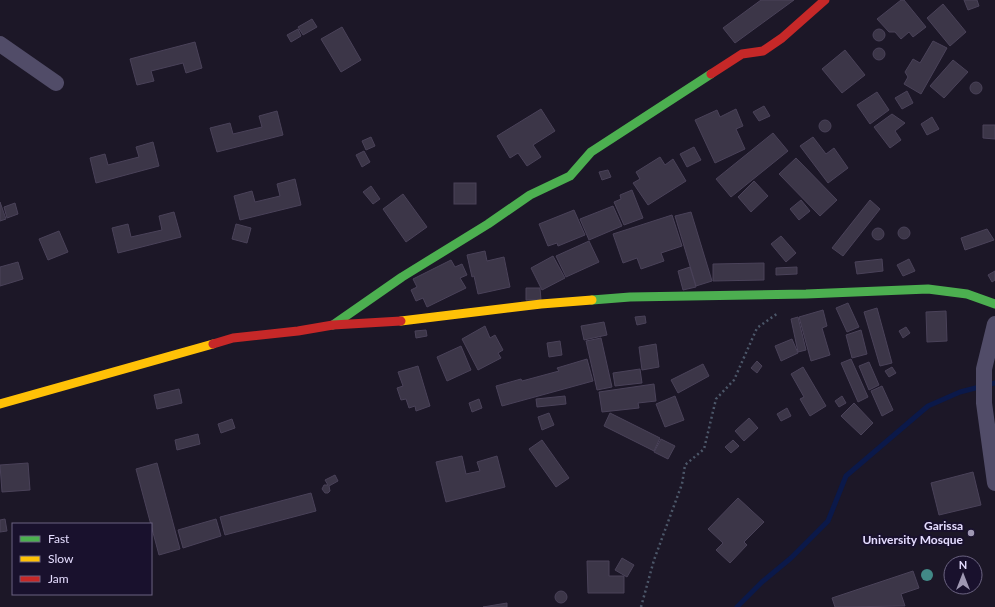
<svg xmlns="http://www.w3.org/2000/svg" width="995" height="607" viewBox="0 0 995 607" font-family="Lato,sans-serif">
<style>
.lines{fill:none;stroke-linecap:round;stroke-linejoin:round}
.stream{stroke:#0b194a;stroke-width:5}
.building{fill:#3c3648;stroke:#4a4259}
.path{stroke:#4c5769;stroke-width:2.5;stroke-dasharray:2 3;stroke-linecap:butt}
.street{stroke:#514c68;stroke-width:16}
.fast{stroke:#4caf50;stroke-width:9}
.slow{stroke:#ffc107;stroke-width:9}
.jam{stroke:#c62828;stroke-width:9}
.tree{fill:#428987}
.poi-dot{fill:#9f98b3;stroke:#19112d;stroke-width:1.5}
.labels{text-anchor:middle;stroke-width:4;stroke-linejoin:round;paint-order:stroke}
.poi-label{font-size:12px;font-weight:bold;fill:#e5ddff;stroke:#19112d;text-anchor:end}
</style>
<rect width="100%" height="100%" fill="#1c1727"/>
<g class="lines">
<polyline class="stream" points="737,607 762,582 791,558 828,521 846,476 928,406 960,392 995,383"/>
</g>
<g class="building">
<polygon points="761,0 794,0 735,43 723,28"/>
<polygon points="901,0 904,0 926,27 913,37 909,32 901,39 895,32 889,32 877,19"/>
<polygon points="964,0 977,0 979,6 968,10"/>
<polygon points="943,4 966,32 950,46 927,18"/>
<polygon points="312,19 317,27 303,35 298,27"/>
<polygon points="342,27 361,60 341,72 321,39"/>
<circle cx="879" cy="35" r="6"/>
<polygon points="298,29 301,36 291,42 287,35"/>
<polygon points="933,41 947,48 921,94 904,84 908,77 905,72 913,59 920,63"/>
<polygon points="195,42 202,68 186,73 183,63 151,71 154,81 137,85 130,59"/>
<circle cx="879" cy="54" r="6"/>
<polygon points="845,50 865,75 842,93 822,69"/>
<polygon points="953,60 968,72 944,98 930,86"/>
<circle cx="976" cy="88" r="6"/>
<polygon points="907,91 913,103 902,109 895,98"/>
<polygon points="877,92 889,110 870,124 857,105"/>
<polygon points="764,106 770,116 759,121 753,112"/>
<polygon points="541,109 555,131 533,145 541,157 527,166 518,153 510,158 497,136"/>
<polygon points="736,109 743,126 736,129 745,149 715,163 695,120 717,110 720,117"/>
<polygon points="277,111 283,135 217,152 210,128 230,123 233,134 262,127 259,116"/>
<polygon points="892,114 905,123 895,131 901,140 890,148 874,127"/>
<polygon points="932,117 939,129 927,135 921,124"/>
<circle cx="825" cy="126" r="6"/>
<polygon points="983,125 995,125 995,139 983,138"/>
<polygon points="773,133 788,151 731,197 716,179"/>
<polygon points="371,137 375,146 366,150 362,141"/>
<polygon points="813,137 826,154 834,148 848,168 828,183 800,146"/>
<polygon points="153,142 159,166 96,183 90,158 105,154 108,165 139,157 136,147"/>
<polygon points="694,147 701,160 687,167 680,154"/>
<polygon points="364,151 370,162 362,167 356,155"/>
<polygon points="660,157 665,165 673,159 686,181 648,205 633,183 640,179 636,172"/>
<polygon points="796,158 837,200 820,216 779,174"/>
<polygon points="608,170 611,177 602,180 599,172"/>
<polygon points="295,179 301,205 240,220 234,196 252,191 255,202 280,196 277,184"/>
<polygon points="754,181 768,196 751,212 738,197"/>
<rect x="454" y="183" width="22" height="21"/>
<polygon points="371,186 380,199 373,204 363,192"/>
<polygon points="632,190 643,218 624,225 614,202 621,199 620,195"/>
<polygon points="403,194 427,227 406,242 383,209"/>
<polygon points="801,200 810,211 799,220 790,209"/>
<polygon points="870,200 880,209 843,256 832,248"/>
<polygon points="0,202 6,219 0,221"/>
<polygon points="15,203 18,214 7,218 4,207"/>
<polygon points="613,206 622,226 589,240 580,219"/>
<polygon points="574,210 585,235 558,246 557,243 548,246 539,224"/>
<polygon points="174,212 181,237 118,253 112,228 128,224 131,237 162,230 159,216"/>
<polygon points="691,212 712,281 696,286 675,216"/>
<polygon points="672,215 682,246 661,253 664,261 641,269 637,258 623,263 613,234"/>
<polygon points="236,224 251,228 247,243 232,239"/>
<circle cx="904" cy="233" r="6"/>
<circle cx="878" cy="234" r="6"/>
<polygon points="987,229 994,240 965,250 961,238"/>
<polygon points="59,231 68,252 48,260 39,239"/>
<polygon points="781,236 796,253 786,262 771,244"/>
<polygon points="589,241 599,262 566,277 556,256"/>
<polygon points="485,251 487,261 504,257 510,287 478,294 474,276 472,277 467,255"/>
<polygon points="553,256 565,278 542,290 531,268"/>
<polygon points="882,259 883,271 857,274 855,262"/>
<polygon points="909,259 915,271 903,276 897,265"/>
<polygon points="451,260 455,267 462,264 467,275 460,278 466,288 427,307 423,298 416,301 411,290 417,287 413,279"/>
<polygon points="18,262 23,279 0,286 0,267"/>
<polygon points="764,263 764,280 713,281 713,264"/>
<polygon points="690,267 696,287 683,290 678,271"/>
<polygon points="797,267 797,274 776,275 776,268"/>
<polygon points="995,271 995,280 992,282 988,275"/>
<polygon points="526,288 540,288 541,300 526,300"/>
<polygon points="848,303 859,327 847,332 836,308"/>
<polygon points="877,308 892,363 880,366 864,312"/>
<polygon points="823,310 827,326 822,328 830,355 811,361 799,317"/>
<polygon points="946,311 947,341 927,342 926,312"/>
<polygon points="645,316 646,323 637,325 635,317"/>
<polygon points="798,317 806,350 798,352 791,319"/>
<polygon points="604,322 607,335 584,340 581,326"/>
<polygon points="485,326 490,338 495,335 503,350 498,353 501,358 478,370 462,339"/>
<polygon points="906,327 910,333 903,338 899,331"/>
<polygon points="426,330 427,336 416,338 415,331"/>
<polygon points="861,330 867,354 852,358 846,335"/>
<polygon points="601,338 612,387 597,390 586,341"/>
<polygon points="792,339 798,353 781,361 775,346"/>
<polygon points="560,341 562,355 549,357 547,343"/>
<polygon points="656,344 659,367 642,370 639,347"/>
<polygon points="461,346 471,370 447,381 437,357"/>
<polygon points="587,359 593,381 502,406 496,386 521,379 522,381 559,371 557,368"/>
<polygon points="851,359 868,397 858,402 841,363"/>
<polygon points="757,361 762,366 757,373 751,368"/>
<polygon points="869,362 879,385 869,390 859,366"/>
<polygon points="703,364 709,376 678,393 671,380"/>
<polygon points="418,366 430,406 416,411 415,406 409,408 406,399 401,400 397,388 403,386 398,372"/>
<polygon points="803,367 826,406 810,416 800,399 804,397 791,374"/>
<polygon points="892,367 896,373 889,377 885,371"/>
<polygon points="640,369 642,383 615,386 613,373"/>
<polygon points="654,384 656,401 638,403 639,408 602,412 599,392"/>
<polygon points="882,386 893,410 882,416 871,391"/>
<polygon points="179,389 182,403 157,409 154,395"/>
<polygon points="565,396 566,404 537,407 536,399"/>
<polygon points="675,396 684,420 665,427 656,404"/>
<polygon points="842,396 846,403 839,407 835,401"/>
<polygon points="479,399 482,408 472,412 469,403"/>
<polygon points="854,403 873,423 861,435 841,416"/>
<polygon points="787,408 791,416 781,421 777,414"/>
<polygon points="549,413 554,425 542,430 538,417"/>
<polygon points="610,413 660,438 654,451 604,426"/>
<polygon points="749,418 758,428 744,441 735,431"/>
<polygon points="232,419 235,428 221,433 218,424"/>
<polygon points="198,434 200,444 177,450 175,440"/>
<polygon points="661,439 675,446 668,459 654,452"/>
<polygon points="542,440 569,478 556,487 529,449"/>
<polygon points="733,440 739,446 731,453 725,447"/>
<polygon points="462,456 466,474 480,471 477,462 497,456 505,487 446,502 436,462"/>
<polygon points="28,463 30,490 2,492 0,465"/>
<polygon points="157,463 180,549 159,555 136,469"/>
<polygon points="973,472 981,505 939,515 931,483"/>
<polygon points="335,475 338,481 329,486 330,491 328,493 325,493 322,489 324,485 328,485 325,480"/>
<polygon points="311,493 316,511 225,535 220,517"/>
<polygon points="738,498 764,522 744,542 747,545 730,563 716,550 723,543 708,529"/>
<polygon points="5,519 7,531 0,532 0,520"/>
<polygon points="216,519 221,536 183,548 178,530"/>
<polygon points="622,558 634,565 627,577 615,570"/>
<polygon points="587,561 609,561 609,576 624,576 624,593 588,593"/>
<polygon points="913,571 919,588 901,594 905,606 835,607 832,598"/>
<circle cx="561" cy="597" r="6"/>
<polygon points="507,603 507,607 483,607"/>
</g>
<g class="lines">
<polyline class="path" points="641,607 654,560 682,484 685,465 704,449 716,399 734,380 757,328 778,313"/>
<g class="street">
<polyline points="0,44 56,83"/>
<polyline points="995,324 984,369 984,403 995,483"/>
</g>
<g class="fast">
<polyline points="592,300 630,297 806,294 928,289 967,294 995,304"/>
<polyline points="333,325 402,277 488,224 530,195 570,176 591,152 711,74"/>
</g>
<g class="slow">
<polyline points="401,321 541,304 592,300"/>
<polyline points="0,404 213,344"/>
</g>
<g class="jam">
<polyline points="711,74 742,54 763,51 782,38 825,0"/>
<polyline points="213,344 233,338 298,331 333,325 401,321"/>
</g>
</g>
<circle class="tree" cx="927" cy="575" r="6"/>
<circle class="poi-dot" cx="971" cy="533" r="4"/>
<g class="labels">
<g class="poi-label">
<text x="963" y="530">Garissa<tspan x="963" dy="14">University Mosque</tspan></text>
</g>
</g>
<rect x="12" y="523" width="140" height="72" fill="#19112d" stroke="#6b6381"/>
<rect x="20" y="536" width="20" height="6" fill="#4caf50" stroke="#6b6381"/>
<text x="48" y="543" font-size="12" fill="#e5ddff">Fast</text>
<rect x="20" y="556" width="20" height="6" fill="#ffc107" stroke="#6b6381"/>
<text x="48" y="563" font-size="12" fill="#e5ddff">Slow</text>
<rect x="20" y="576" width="20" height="6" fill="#c62828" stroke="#6b6381"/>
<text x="48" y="583" font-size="12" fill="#e5ddff">Jam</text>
<g transform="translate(963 575)"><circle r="19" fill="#19112d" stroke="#6b6381"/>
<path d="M0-3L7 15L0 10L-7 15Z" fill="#9f98b3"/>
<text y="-6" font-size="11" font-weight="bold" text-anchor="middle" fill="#e5ddff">N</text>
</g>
</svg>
